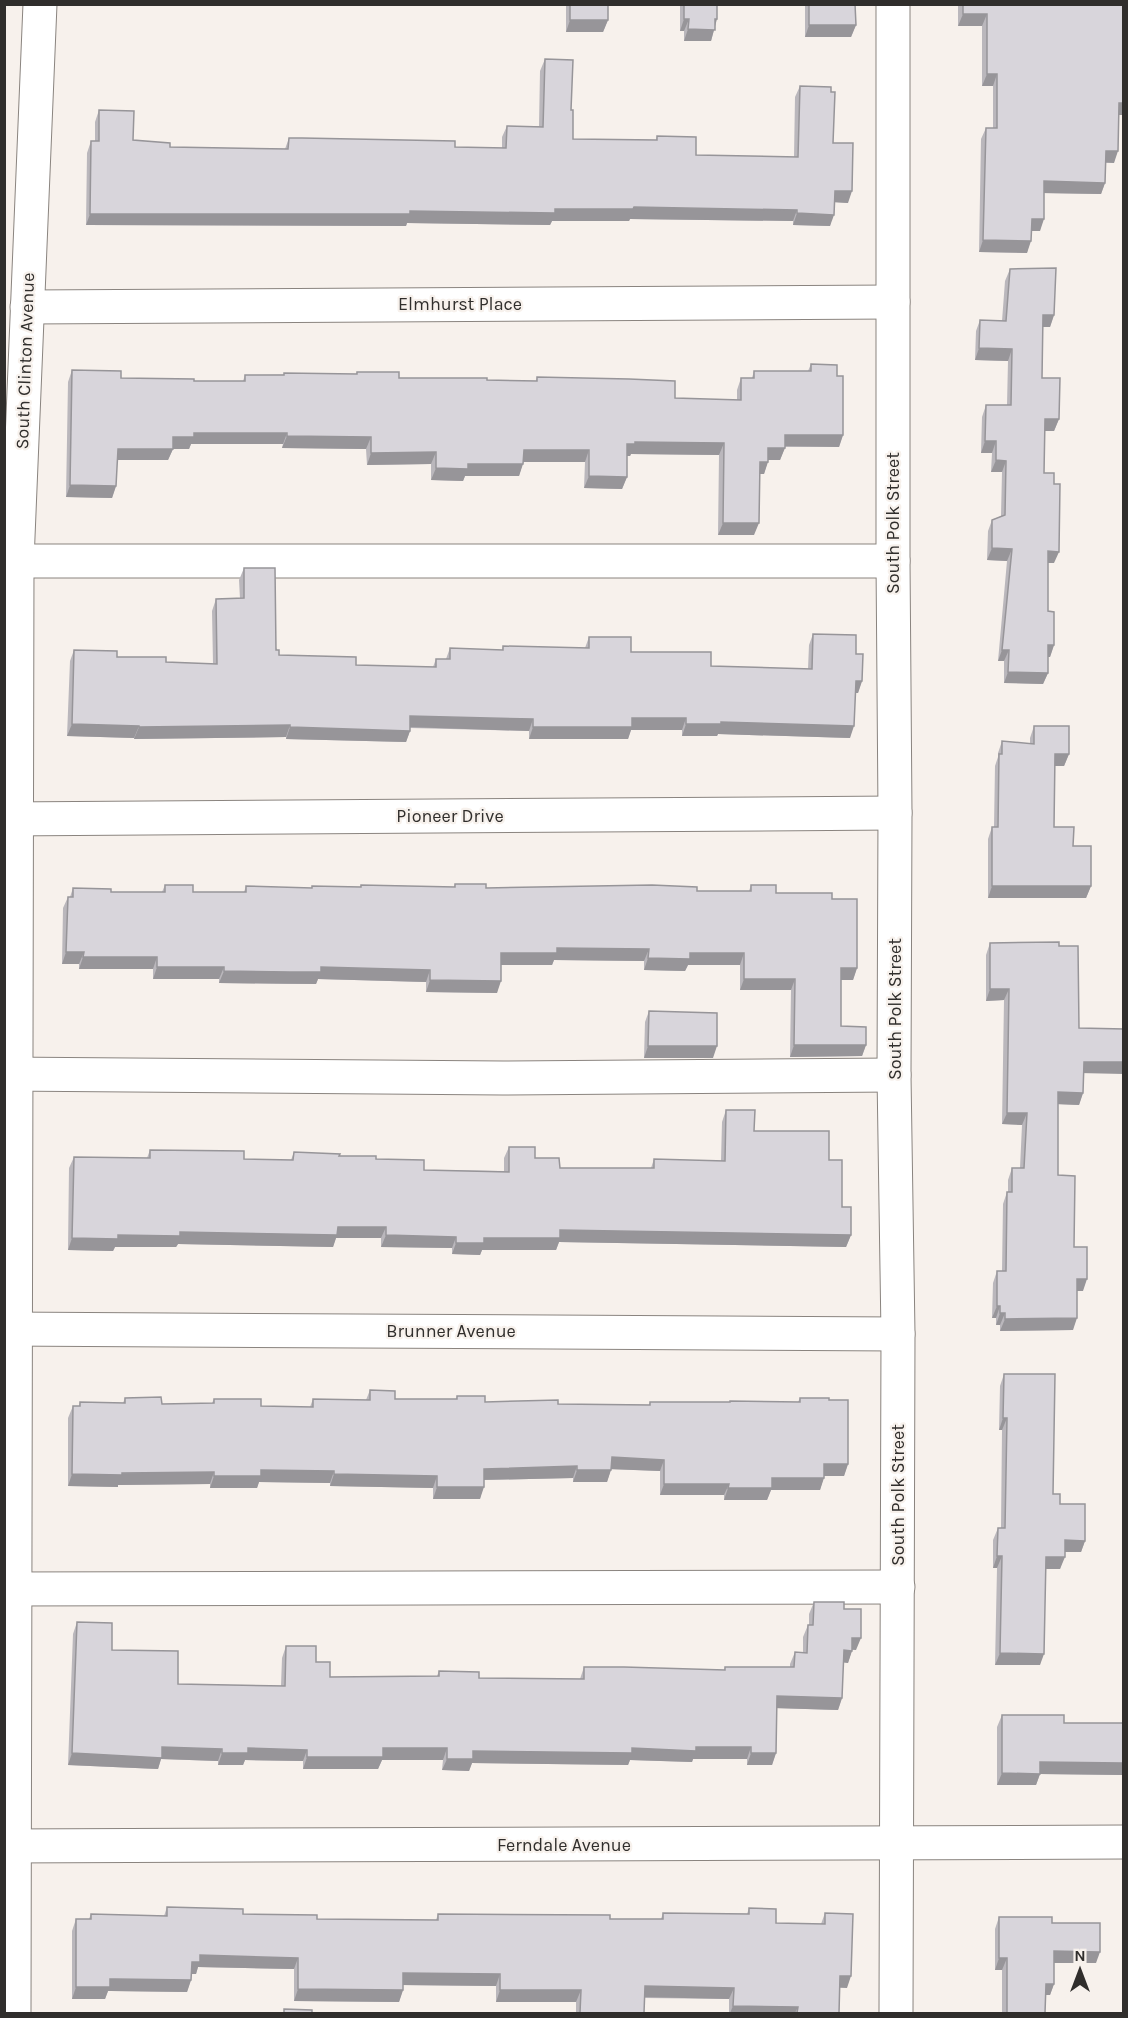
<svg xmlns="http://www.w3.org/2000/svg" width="1128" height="2018" viewBox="0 0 1128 2018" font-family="Karla,sans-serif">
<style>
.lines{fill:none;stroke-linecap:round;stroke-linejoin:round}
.minor-casing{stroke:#8a847f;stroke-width:35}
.minor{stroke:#fff;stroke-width:33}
.wall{fill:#bab7bc}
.shaded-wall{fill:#979599}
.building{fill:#d8d5db;stroke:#979599;stroke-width:1.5}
.labels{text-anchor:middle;stroke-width:4.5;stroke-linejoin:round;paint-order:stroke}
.street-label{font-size:18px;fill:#302e2c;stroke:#f7f1ec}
</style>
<rect width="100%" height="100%" fill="#f7f1ec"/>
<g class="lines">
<g class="minor-casing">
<g id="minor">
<polyline points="893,4 893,561 895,813 894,1075 898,1334 896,2014"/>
<polyline points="27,307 893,302"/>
<polyline points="4,561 893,561"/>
<polyline points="4,819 895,813"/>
<polyline points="4,1074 503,1078 894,1075"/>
<polyline points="4,1329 898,1334"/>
<polyline points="4,1589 898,1587"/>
<polyline points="4,1846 1124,1842"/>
<polyline points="14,2014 17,561 40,4"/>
</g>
</g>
<use href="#minor" class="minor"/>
</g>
<g class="wall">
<polygon points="566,4 608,4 608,20 603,32 566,32"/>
<polygon points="680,4 717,4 715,26 711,41 684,41 684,31 680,31"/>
<polygon points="805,4 855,4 856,25 851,37 805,37"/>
<polygon points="958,4 1124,4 1124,115 1119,115 1114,163 1106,163 1105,183 1101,194 1044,193 1040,231 1032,231 1027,253 979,252 981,139 986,128 993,128 993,86 982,86 982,26 958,26"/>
<polygon points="545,59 571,110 573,139 656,140 657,136 696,155 794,157 795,97 800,86 833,143 848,203 834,202 830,226 793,225 793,221 630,219 629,221 552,221 550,225 407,223 406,226 86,225 87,153 91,141 95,141 95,122 99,110 133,140 170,147 285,149 289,138 455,147 502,148 502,137 507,126 539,126 540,71"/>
<polygon points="1010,269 1054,315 1050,327 1043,327 1042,378 1059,419 1054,431 1045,431 1044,473 1054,563 1048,563 1048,611 1054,645 1050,657 1048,657 1048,673 1043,684 1004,683 1004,661 998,661 1007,561 987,560 988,531 992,520 1001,516 1002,472 991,472 992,453 981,453 982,417 986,405 1007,405 1008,361 975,360 976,331 980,320 1002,321 1005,281"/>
<polygon points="811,364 837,376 843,435 839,447 785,447 780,460 768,460 764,474 759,474 754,535 718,535 719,455 631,454 630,456 627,456 627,477 622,489 584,488 585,462 523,462 519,476 465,476 463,481 431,480 431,464 367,465 366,449 282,448 283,444 191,444 189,449 173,449 168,460 117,460 116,486 112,498 66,497 68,382 72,370 121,378 194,381 243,381 245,375 356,374 357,372 399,378 487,380 536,381 537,377 675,398 737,400 737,390 741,378 752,378 754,371 808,371"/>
<polygon points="244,568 279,655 356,665 433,667 436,659 446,659 450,648 502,650 503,646 585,648 589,637 631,652 711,666 808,669 809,645 813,634 856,654 862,681 858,693 855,693 850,738 718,734 717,736 682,736 682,730 631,730 628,739 529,739 529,731 410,728 410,731 406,742 286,739 286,737 134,739 134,738 67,736 70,661 74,650 117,657 166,662 213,664 212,611 216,599 240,599 239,580"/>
<polygon points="1034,726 1069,754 1064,766 1055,766 1054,827 1073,846 1091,886 1086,898 988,898 988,839 992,827 994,827 995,766 998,757 998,753 1002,741 1030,744 1030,738"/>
<polygon points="455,884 486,888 697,891 749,891 751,885 776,893 832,899 857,968 853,980 841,980 841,1026 866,1045 862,1056 790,1057 791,990 740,990 740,965 688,965 685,971 644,970 644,961 554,960 552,965 501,965 497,993 426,992 426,982 318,979 316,984 286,984 219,983 219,979 153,979 153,969 79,969 79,964 62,964 63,908 68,897 70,897 73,888 111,892 162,892 165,885 193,892 244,892 246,886 311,888 360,887 361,885 454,887"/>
<polygon points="990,943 1059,946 1079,1028 1083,1073 1083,1093 1079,1105 1058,1104 1058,1175 1074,1247 1083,1291 1077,1291 1073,1330 1000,1331 1000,1325 996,1325 996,1318 992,1318 993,1283 997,1271 1002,1271 1003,1204 1007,1192 1008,1192 1008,1180 1012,1168 1020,1168 1022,1125 1002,1124 1004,1000 986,1001 986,955"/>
<polygon points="649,1011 713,1058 644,1058 645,1022"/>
<polygon points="726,1110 754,1131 829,1160 851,1235 846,1247 559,1242 556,1250 482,1250 480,1255 452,1254 452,1248 381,1247 381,1238 336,1238 333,1247 178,1244 176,1247 115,1247 113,1251 68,1250 69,1168 74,1157 147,1158 150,1150 244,1159 291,1160 294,1152 376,1159 424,1170 504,1171 504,1158 509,1147 560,1168 651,1168 654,1159 721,1161 722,1122"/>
<polygon points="1004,1374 1053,1494 1085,1541 1081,1552 1065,1552 1060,1569 1046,1569 1040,1665 995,1665 997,1568 993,1568 993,1540 998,1528 1001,1528 1002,1430 999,1430 1000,1386"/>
<polygon points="370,1390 395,1399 456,1399 457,1396 485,1402 558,1404 649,1405 650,1402 798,1402 800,1398 829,1400 848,1464 844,1476 824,1476 820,1490 771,1490 767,1500 724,1500 724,1495 660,1495 660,1471 611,1469 607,1482 573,1482 573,1478 484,1480 480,1499 433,1499 433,1488 330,1486 330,1483 259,1482 257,1488 210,1488 210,1484 118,1485 118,1487 68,1486 68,1418 73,1406 79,1406 80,1402 123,1403 125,1398 162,1404 212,1403 214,1399 261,1406 310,1407 313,1399 366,1400"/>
<polygon points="814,1602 844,1609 856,1650 852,1650 848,1663 843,1662 842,1698 838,1710 777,1708 776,1753 772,1765 747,1765 747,1759 693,1759 692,1762 630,1760 628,1765 472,1763 469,1771 442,1770 443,1760 382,1760 378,1769 303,1769 303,1761 245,1760 243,1765 218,1765 218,1761 161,1759 158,1769 68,1765 73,1634 77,1622 112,1650 178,1684 281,1686 282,1658 286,1646 316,1662 330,1677 437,1676 439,1671 479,1678 580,1679 584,1667 724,1670 725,1667 790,1667 790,1664 795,1652 803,1652 803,1637 808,1625 809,1625 809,1614"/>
<polygon points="1002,1715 1064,1723 1123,1775 1040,1774 1036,1785 997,1785 997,1727"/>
<polygon points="167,1907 243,1914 317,1919 436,1920 438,1914 610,1919 661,1919 663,1913 747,1914 749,1908 776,1923 821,1924 825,1913 847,1988 840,1988 839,2013 729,2013 729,1999 644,1998 644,2013 576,2013 576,2002 496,2002 496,1986 403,1985 403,1990 399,2002 294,2001 294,1969 198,1967 196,1974 191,1974 191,1980 187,1992 111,1991 108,1991 105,1999 72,1999 72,1931 76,1919 89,1919 91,1914 164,1916"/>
<polygon points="999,1917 1052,1923 1096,1963 1054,1963 1054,1984 1050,1995 1045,1995 1045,2013 1002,2013 1002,1970 995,1970 995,1929"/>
</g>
<g class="shaded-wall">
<polygon points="963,14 987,14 982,26 958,26"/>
<polygon points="684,19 689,19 684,31 680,31"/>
<polygon points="715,19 717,19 711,41 684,41 688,29"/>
<polygon points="570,20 608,20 603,32 566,32"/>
<polygon points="809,25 856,25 851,37 805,37"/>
<polygon points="987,74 997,74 993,86 982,86"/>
<polygon points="1119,103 1124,103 1123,115 1115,115"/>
<polygon points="1106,151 1118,151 1114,163 1101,162"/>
<polygon points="1044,181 1105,183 1101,194 1040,193"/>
<polygon points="835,191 852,191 848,203 831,202"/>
<polygon points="634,207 797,210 793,221 630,219 629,221 552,221 550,225 407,223 406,226 86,225 90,214 555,209"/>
<polygon points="797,213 834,215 830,226 793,225"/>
<polygon points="1032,219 1044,219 1040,231 1027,231"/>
<polygon points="983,240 1031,241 1027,253 979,252"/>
<polygon points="1043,315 1054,315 1050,327 1039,327"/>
<polygon points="979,348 1012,349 1008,361 975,360"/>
<polygon points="1045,419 1059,419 1054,431 1041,431"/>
<polygon points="194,433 287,433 283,444 191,444 189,449 173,449 168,460 113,460 118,449"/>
<polygon points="785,435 843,435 839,447 780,446"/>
<polygon points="287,436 371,437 366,449 282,448"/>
<polygon points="985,441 996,441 992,453 981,453"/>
<polygon points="635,442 724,443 719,455 631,454 630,456 623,456 627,444"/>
<polygon points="768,448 785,448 780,460 764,460"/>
<polygon points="524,450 589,450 585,462 520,462"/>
<polygon points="436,452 431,464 367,465 371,453"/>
<polygon points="996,460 1006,461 1002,472 991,472"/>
<polygon points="760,462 768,462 764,474 755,474"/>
<polygon points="468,464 523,464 519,476 465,476 463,481 431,480 436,468"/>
<polygon points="589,476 627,477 622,489 584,488"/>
<polygon points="70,485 116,486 112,498 66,497"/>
<polygon points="723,523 759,523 754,535 718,535"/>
<polygon points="992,548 1012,549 1007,561 987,560"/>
<polygon points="1048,551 1059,552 1054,563 1044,563"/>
<polygon points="1048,645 1054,645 1050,657 1044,657"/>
<polygon points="1002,650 1009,650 1004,661 998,661"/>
<polygon points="1008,672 1048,673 1043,684 1004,683"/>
<polygon points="856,681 862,681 858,693 851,693"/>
<polygon points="410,716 533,719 529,731 406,727"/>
<polygon points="632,718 686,718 682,730 631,730 628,739 529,739 533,727"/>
<polygon points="721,722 854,726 850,738 718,734 717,736 682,736 686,724"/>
<polygon points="72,724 139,726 134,738 67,736"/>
<polygon points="290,725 286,737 134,739 139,727"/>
<polygon points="290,727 410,731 406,742 286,739"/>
<polygon points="1055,754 1069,754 1064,766 1050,766"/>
<polygon points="992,886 1091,886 1086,898 988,898"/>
<polygon points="557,948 649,949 644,961 554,960 552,965 497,965 501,953"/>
<polygon points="66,952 84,952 79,964 62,964"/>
<polygon points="690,953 744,953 740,965 688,965 685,971 644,970 648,958"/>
<polygon points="83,957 157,957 153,969 79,969"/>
<polygon points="157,967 224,967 219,979 153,979"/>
<polygon points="321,967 430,970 426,982 318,979 316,984 219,983 224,971"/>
<polygon points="841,968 857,968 853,980 837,980"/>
<polygon points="744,979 795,979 791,990 740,990"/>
<polygon points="430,980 501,981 497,993 426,992"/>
<polygon points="990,989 1009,989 1004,1000 986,1001"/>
<polygon points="794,1045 866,1045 862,1056 790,1057"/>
<polygon points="648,1046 717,1046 713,1058 644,1058"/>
<polygon points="1084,1062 1124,1062 1124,1074 1079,1073"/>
<polygon points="1058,1092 1083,1093 1079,1105 1054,1104"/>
<polygon points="1007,1113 1027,1113 1022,1125 1002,1124"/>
<polygon points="338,1227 386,1227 381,1238 336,1238 333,1247 178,1244 176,1247 115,1247 113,1251 68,1250 72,1238 180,1232"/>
<polygon points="560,1230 851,1235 846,1247 559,1242 556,1250 482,1250 480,1255 452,1254 456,1243 484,1238"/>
<polygon points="386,1235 456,1237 452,1248 381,1247"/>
<polygon points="1077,1279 1087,1279 1083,1291 1073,1291"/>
<polygon points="997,1306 1000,1306 996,1318 992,1318"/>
<polygon points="1000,1313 1005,1313 1000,1325 996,1325"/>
<polygon points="1077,1318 1073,1330 1000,1331 1005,1319"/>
<polygon points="1003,1418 1007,1418 1002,1430 999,1430"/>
<polygon points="612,1457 664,1460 660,1471 607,1469"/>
<polygon points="824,1464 848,1464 844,1476 820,1476"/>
<polygon points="577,1466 573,1478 480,1480 484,1469"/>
<polygon points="261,1470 334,1471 330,1483 259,1482 257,1488 210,1488 214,1476"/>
<polygon points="577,1470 611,1470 607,1482 573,1482"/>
<polygon points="214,1472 210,1484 118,1485 118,1487 68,1486 72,1474"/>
<polygon points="334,1474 437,1476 433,1488 330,1486"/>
<polygon points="772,1478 824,1478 820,1490 771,1490 767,1500 724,1500 728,1488"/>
<polygon points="664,1484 729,1484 724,1495 660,1495"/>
<polygon points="437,1487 484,1487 480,1499 433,1499"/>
<polygon points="1065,1540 1085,1541 1081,1552 1060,1552"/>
<polygon points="997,1556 1002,1556 997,1568 993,1568"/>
<polygon points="1046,1557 1065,1557 1060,1569 1041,1569"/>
<polygon points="852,1638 861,1638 856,1650 848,1649"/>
<polygon points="844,1650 852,1651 848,1663 840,1662"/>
<polygon points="1000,1653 1044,1654 1040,1665 995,1665"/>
<polygon points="777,1696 842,1698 838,1710 772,1708"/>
<polygon points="162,1747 222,1749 218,1761 161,1759 158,1769 68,1765 72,1753"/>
<polygon points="696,1747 751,1747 747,1759 693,1759 692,1762 630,1760 628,1765 472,1763 469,1771 442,1770 447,1759 473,1751"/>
<polygon points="248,1748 307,1750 303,1761 245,1760 243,1765 218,1765 222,1753"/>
<polygon points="383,1748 447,1748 443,1760 382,1760 378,1769 303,1769 307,1757"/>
<polygon points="751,1753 776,1753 772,1765 747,1765"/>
<polygon points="1040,1762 1124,1763 1123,1775 1040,1774 1036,1785 997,1785 1002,1773"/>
<polygon points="1054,1951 1100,1952 1096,1963 1050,1963"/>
<polygon points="200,1955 298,1958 294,1969 198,1967 196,1974 187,1974 192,1962"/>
<polygon points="999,1958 1007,1958 1002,1970 995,1970"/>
<polygon points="403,1973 500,1974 496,1986 399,1985"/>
<polygon points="840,1976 851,1976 847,1988 836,1987"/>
<polygon points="110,1979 115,1979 191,1980 187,1992 111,1991 108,1991 105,1999 72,1999 76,1987"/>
<polygon points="1046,1984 1054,1984 1050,1995 1041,1995"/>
<polygon points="645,1986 734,1988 729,1999 640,1997"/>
<polygon points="298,1989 403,1990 399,2002 294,2001"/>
<polygon points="500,1990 581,1990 576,2002 496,2002"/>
<polygon points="733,2006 798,2007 795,2013 730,2013"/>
</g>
<g class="building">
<rect x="570" y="4" width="38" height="16"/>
<polygon points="684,4 717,4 717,19 715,19 715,30 688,29 689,19 684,19"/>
<polygon points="809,4 855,4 856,25 809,25"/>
<polygon points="963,4 1124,4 1124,103 1119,103 1118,151 1106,151 1105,183 1044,181 1044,219 1032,219 1031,241 983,240 986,128 997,128 997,74 987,74 987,14 963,14"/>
<polygon points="545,59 573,60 571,110 573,110 573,139 657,140 657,136 696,137 696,155 798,157 800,86 831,87 831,92 835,92 833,143 853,143 852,191 835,191 834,215 797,213 797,210 634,207 633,209 555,209 555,213 410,211 410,214 90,214 91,141 99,141 99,110 134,111 133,140 170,143 170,147 288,149 289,138 302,138 455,141 455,147 506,148 507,126 543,127"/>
<polygon points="1056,268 1054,315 1043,315 1042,378 1060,378 1059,419 1045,419 1044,473 1054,473 1054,484 1060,484 1059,552 1048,551 1048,611 1054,612 1054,645 1048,645 1048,673 1008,672 1009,650 1002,650 1012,549 992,548 992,520 1005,515 1006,461 996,460 996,441 985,441 986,405 1011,405 1012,349 979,348 980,320 1006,321 1010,269"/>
<polygon points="811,364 837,365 837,376 843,376 843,435 785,435 785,448 768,448 768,462 760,462 759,523 723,523 724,443 635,442 635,444 627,444 627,477 589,476 589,450 524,450 523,464 468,464 468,469 436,468 436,452 371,453 371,437 287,436 287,433 194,433 194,437 173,437 173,449 118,449 116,486 70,485 72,370 121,371 121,378 194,379 194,381 245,381 245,375 284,375 284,373 357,374 357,372 399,372 399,378 487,378 487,380 537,381 537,377 629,379 675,381 675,398 741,400 741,378 754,378 754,371 811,371"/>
<polygon points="244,568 275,568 276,650 279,650 279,655 356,657 356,665 436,667 436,659 450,659 450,648 503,650 503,646 589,648 589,637 631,637 631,652 711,652 711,666 812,669 813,634 856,635 856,654 863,654 862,681 856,681 854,726 721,722 721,724 686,724 686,718 632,718 632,727 533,727 533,719 410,716 410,731 290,727 290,725 139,727 139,726 72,724 74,650 117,651 117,657 166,657 166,662 217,664 216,599 244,598"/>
<polygon points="1034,726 1069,726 1069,754 1055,754 1054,827 1074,827 1073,846 1091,846 1091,886 992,886 992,827 998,827 999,754 1002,754 1002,741 1034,744"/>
<polygon points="455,884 486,884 486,888 652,885 697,887 697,891 751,891 751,885 776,885 776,893 832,893 832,899 857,899 857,968 841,968 841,1026 866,1027 866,1045 794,1045 795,979 744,979 744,953 690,953 690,959 648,958 649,949 557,948 557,953 501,953 501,981 430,980 430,970 321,967 321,972 290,972 224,971 224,967 157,967 157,957 83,957 84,952 66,952 68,897 73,897 73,888 111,889 111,892 165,892 165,885 193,885 193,892 246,892 246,886 312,888 312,886 361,887 361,885 455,887"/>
<polygon points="1059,942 1059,946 1078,946 1079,1028 1124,1029 1124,1062 1084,1062 1083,1093 1058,1092 1058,1175 1075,1176 1074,1247 1087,1247 1087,1279 1077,1279 1077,1318 1005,1319 1005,1313 1000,1313 1000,1306 997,1306 997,1271 1006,1271 1007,1192 1012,1192 1012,1168 1024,1168 1027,1113 1007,1113 1009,989 990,989 990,943"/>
<polygon points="649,1011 717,1013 717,1046 648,1046"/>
<polygon points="726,1110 755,1110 754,1131 829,1131 829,1160 842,1160 842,1207 851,1207 851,1235 560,1230 560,1238 484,1238 484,1243 456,1243 456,1237 386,1235 386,1227 338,1227 337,1235 180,1232 180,1236 118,1235 118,1239 72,1238 74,1157 150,1158 150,1150 244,1151 244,1159 293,1160 294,1152 340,1154 339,1156 376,1156 376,1159 424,1160 424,1170 509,1172 509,1147 535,1147 535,1158 559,1158 560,1168 654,1168 654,1159 725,1161"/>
<polygon points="1004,1374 1055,1374 1053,1494 1060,1494 1060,1504 1085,1504 1085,1541 1065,1540 1065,1557 1046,1557 1044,1654 1000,1653 1002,1556 997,1556 998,1528 1005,1528 1007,1418 1003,1418"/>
<polygon points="370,1390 395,1391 395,1399 457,1399 457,1396 485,1396 485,1402 558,1400 558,1404 650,1405 650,1402 730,1402 730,1401 800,1402 800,1398 829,1398 829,1400 848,1400 848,1464 824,1464 824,1478 772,1478 772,1488 728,1488 729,1484 664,1484 664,1460 612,1457 611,1470 577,1470 577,1466 484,1469 484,1487 437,1487 437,1476 334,1474 334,1471 261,1470 261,1476 214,1476 214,1472 122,1473 122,1475 72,1474 73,1406 80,1406 80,1402 125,1403 125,1398 161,1397 162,1404 214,1403 214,1399 261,1399 261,1406 313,1407 313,1399 370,1400"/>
<polygon points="814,1602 844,1602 844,1609 861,1609 861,1638 852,1638 852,1651 844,1650 842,1698 777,1696 776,1753 751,1753 751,1747 696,1747 696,1751 632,1748 632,1753 473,1751 473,1759 447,1759 447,1748 383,1748 383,1757 307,1757 307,1750 248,1748 248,1753 222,1753 222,1749 162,1747 162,1758 72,1753 77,1622 112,1623 112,1650 178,1651 178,1684 285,1686 286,1646 316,1646 316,1662 330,1662 330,1677 439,1676 439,1671 479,1672 479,1678 584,1679 584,1667 624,1667 725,1670 725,1667 794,1667 795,1652 807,1653 808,1625 813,1625"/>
<polygon points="1002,1715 1064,1715 1064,1723 1124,1723 1124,1763 1040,1762 1040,1774 1002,1773"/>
<polygon points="167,1907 243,1909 243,1914 317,1915 317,1919 438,1920 438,1914 610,1915 610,1919 663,1919 663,1913 749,1914 749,1908 776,1909 776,1923 825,1924 825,1913 853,1914 851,1976 840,1976 839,2013 797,2013 798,2007 733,2006 734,1988 645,1986 644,2013 580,2013 581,1990 500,1990 500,1974 403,1973 403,1990 298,1989 298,1958 200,1955 200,1962 192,1962 191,1980 115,1979 110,1979 110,1987 76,1987 76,1919 91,1919 91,1914 167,1916"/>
<polygon points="999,1917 1052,1917 1052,1923 1100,1923 1100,1952 1054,1951 1054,1984 1046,1984 1045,2013 1007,2013 1007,1958 999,1958"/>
<polygon points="284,2009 312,2010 312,2013 284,2013"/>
</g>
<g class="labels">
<g class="street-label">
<text x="460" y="310">Elmhurst Place</text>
<text transform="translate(25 361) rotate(-88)" y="6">South Clinton Avenue</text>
<text transform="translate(893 523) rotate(-90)" y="6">South Polk Street</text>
<text x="450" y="822">Pioneer Drive</text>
<text transform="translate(895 1009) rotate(-90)" y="6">South Polk Street</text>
<text x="451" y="1337">Brunner Avenue</text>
<text transform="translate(898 1495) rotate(-90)" y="6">South Polk Street</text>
<text x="564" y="1851">Ferndale Avenue</text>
</g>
</g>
<rect width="1128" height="2018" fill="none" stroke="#302e2c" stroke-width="12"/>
<g transform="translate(1080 1970)" stroke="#f7f1ec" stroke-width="4.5" paint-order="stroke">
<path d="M0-4.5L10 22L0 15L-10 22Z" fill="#302e2c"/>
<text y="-9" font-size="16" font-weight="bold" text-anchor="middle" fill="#302e2c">N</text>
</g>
</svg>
